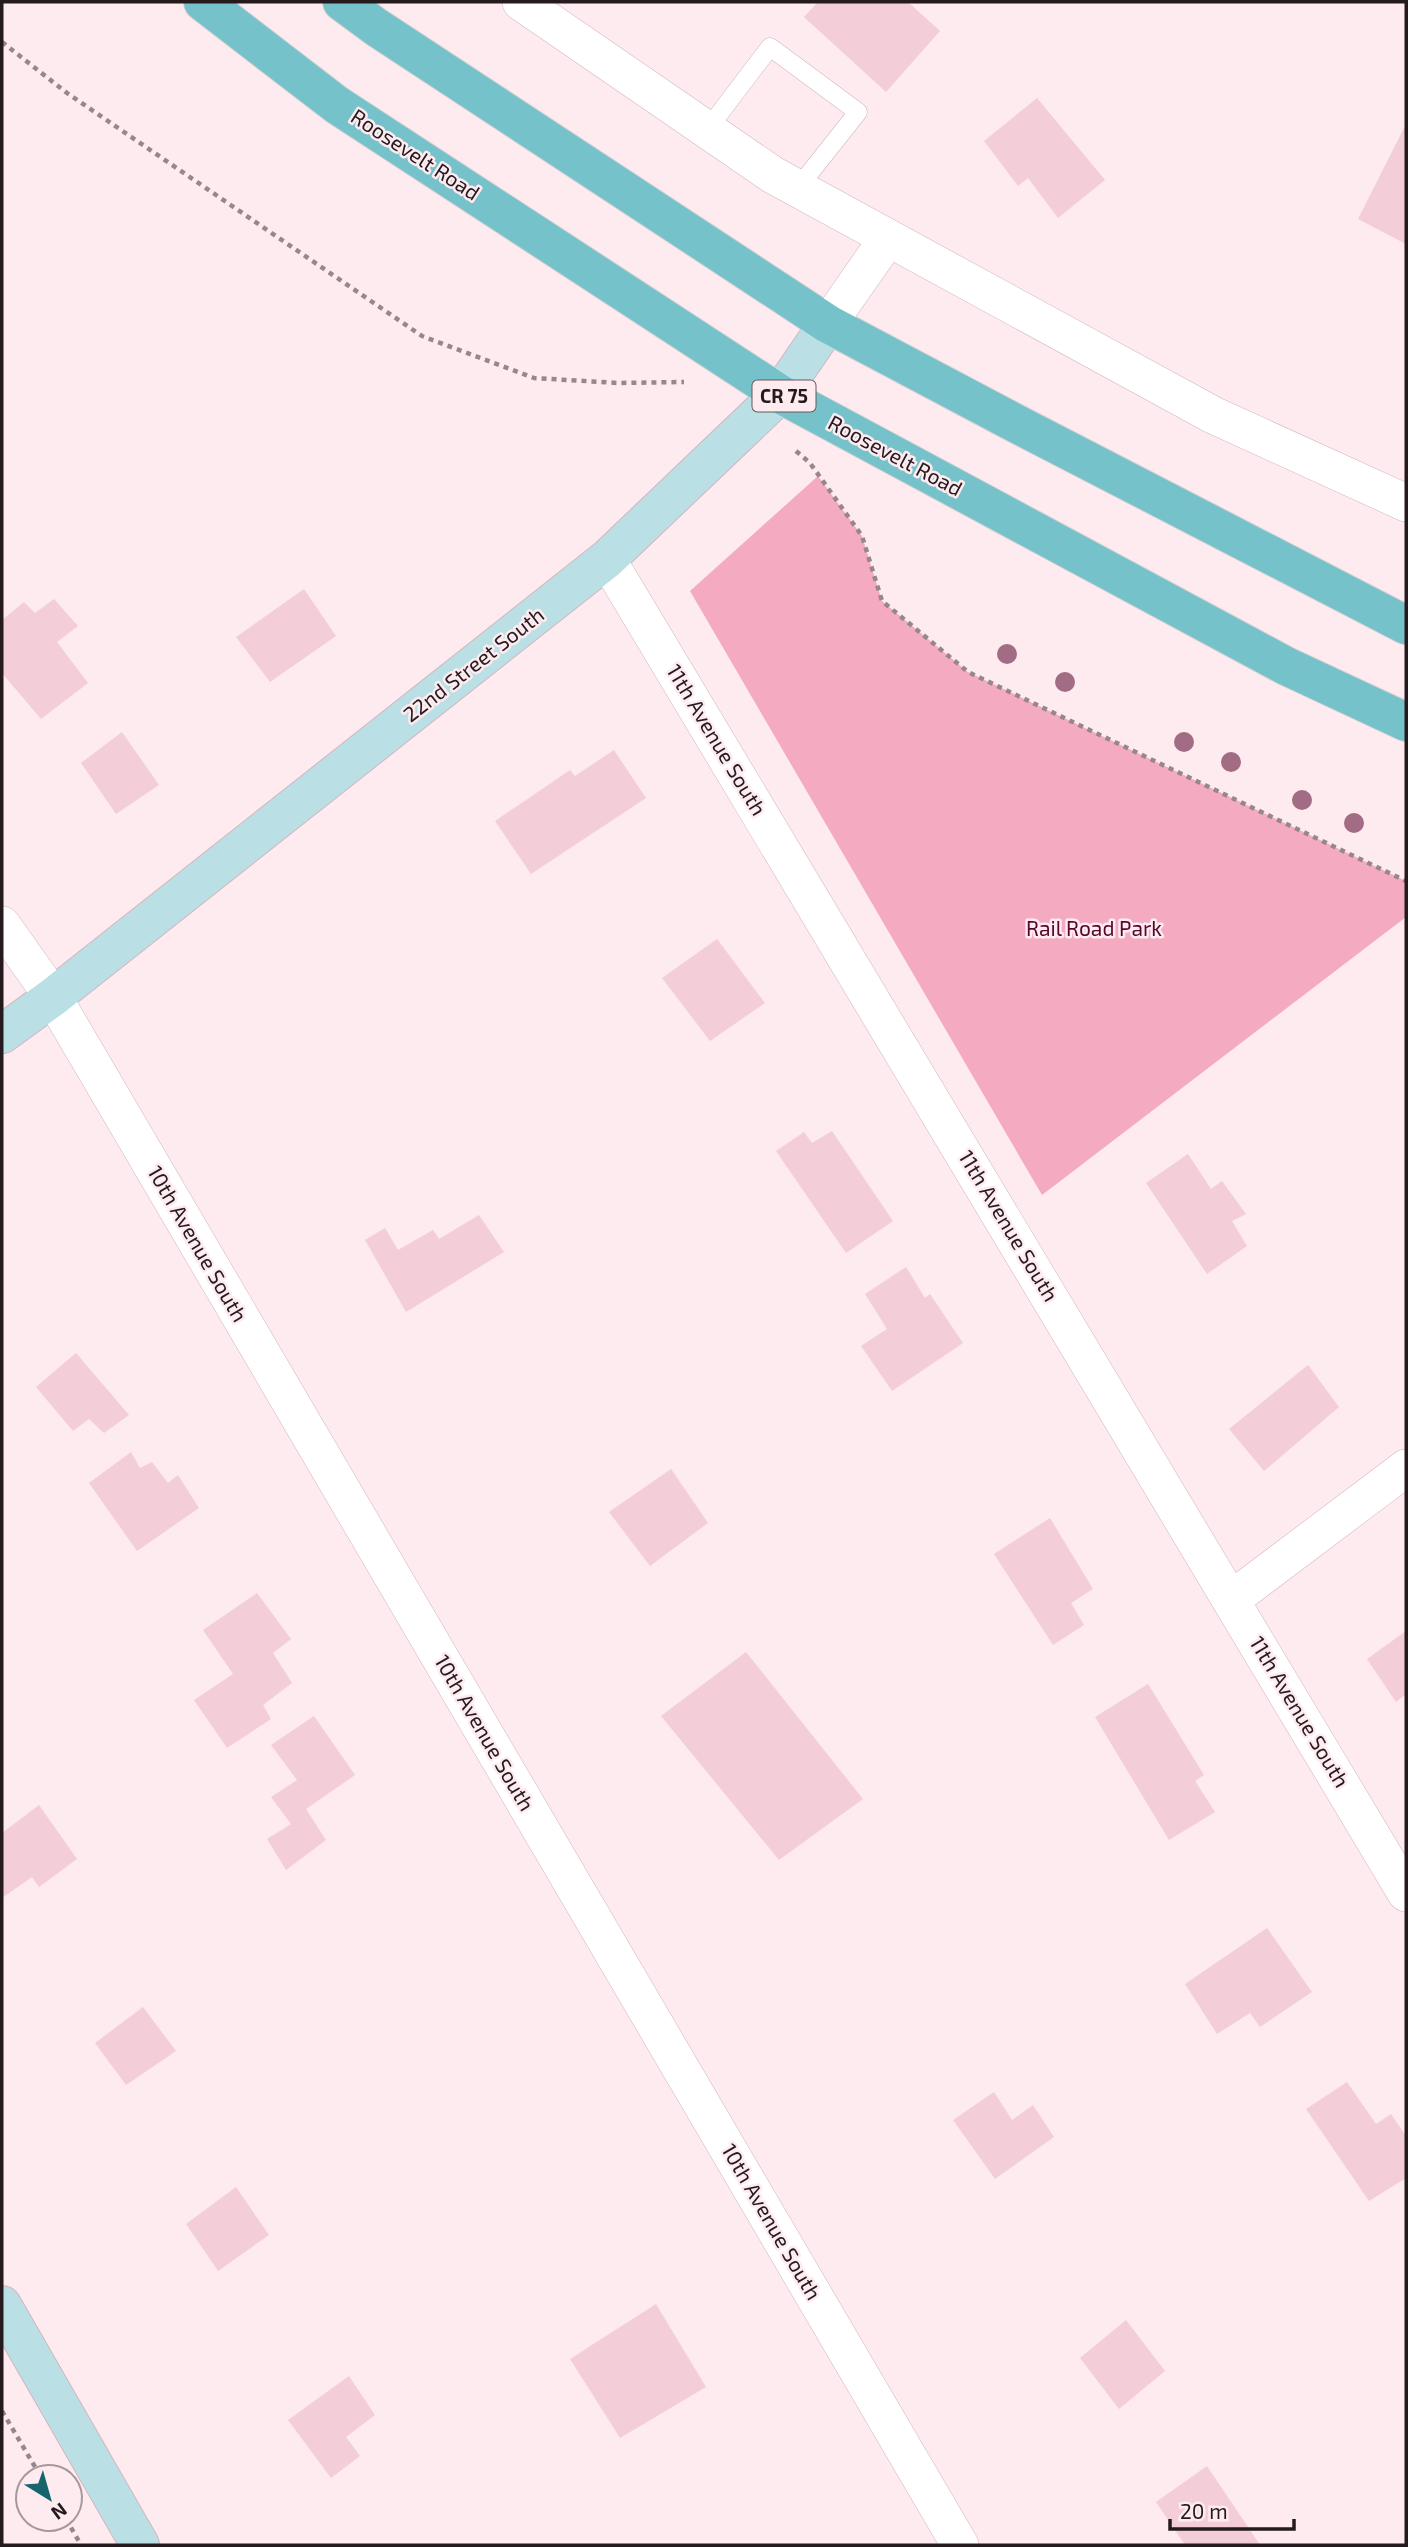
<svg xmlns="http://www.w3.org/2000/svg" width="1408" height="2547" viewBox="0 0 1408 2547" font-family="'Exo 2',sans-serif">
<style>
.green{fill:#f4aac0}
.building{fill:#f3cdd7}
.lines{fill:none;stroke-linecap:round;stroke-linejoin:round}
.lane-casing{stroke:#d3b6be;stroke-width:19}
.street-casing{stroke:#d3b6be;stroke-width:38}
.secondary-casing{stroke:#d3b6be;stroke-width:40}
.primary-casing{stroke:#d3d1d2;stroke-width:40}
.path{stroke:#95878b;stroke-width:4.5;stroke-dasharray:5 5;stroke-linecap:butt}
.lane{stroke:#fff;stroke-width:18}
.street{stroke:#fff;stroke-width:37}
.secondary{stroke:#bae0e5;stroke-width:38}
.primary{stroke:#76c2ca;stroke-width:38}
.tree{fill:#a26d84}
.labels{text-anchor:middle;stroke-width:5;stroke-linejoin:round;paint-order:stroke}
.shield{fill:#fdebf0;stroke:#66595d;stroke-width:2}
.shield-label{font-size:19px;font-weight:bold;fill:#251b1e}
.street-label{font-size:21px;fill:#251b1e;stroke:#fdebf0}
.park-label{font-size:21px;fill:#57062c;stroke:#fdebf0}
</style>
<rect width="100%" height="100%" fill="#fdebf0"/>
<polygon class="green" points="818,476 862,536 882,601 968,672 1406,881 1406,917 1042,1195 690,591"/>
<g class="building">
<polygon points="818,2 908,2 940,31 886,92 804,17"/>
<polygon points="1037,98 1105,180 1058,218 1028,178 1018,186 984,141"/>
<polygon points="1406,124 1406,244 1358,219"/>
<polygon points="304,589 336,636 270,682 236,637"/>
<polygon points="54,599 78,626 57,642 88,683 41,719 2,673 2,620 24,602 35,613"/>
<polygon points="122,732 159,785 116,814 81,763"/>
<polygon points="614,750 646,798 531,874 495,821 570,770 575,776"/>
<polygon points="717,939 765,1003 710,1041 662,978"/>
<polygon points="832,1131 893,1221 846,1253 776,1151 804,1132 812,1143"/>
<polygon points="1188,1154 1211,1189 1222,1181 1246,1214 1232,1221 1247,1246 1207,1274 1146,1183"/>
<polygon points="479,1215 504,1252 406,1312 365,1240 385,1228 398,1250 433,1230 439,1239"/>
<polygon points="906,1267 925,1298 930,1294 963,1343 892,1391 861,1346 887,1329 865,1294"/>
<polygon points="76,1353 129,1415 104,1433 89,1419 73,1431 36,1387"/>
<polygon points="1308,1365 1339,1407 1264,1471 1229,1429"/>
<polygon points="131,1452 140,1468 152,1462 168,1483 178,1475 199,1508 137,1551 89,1483"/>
<polygon points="671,1469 708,1523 650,1566 609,1512"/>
<polygon points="1050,1518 1093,1589 1071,1603 1084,1625 1053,1645 994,1554"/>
<polygon points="257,1593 291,1639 273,1653 292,1683 263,1705 271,1719 227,1748 194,1700 233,1674 203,1630"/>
<polygon points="1406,1631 1406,1694 1396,1702 1367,1659"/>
<polygon points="746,1652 863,1799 779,1860 661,1716"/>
<polygon points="1148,1684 1204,1775 1195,1781 1215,1812 1169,1840 1095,1717"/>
<polygon points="314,1716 355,1775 306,1809 326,1840 286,1870 267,1839 291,1824 271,1797 297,1780 271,1745"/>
<polygon points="39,1805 77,1859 39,1887 32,1877 2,1898 2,1833"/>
<polygon points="1267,1928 1312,1992 1260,2027 1250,2013 1217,2034 1185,1984"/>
<polygon points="143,2007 176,2051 126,2085 95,2043"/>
<polygon points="1347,2082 1376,2124 1391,2114 1406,2136 1406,2178 1369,2201 1306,2109"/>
<polygon points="994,2092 1012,2120 1033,2105 1054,2137 995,2179 953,2120"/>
<polygon points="236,2187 269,2235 218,2271 186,2224"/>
<polygon points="656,2304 706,2387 620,2438 570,2359"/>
<polygon points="1126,2320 1165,2371 1119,2409 1080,2358"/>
<polygon points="349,2376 375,2415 346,2437 360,2456 331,2478 288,2420"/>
<polygon points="1207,2466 1260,2545 1185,2545 1156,2502"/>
</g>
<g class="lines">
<g class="lane-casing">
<polyline id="lane" points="707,130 770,47 858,112 797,189"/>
</g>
<g class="street-casing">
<g id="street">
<polyline points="521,2 773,175 1213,415 1406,503"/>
<polyline points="828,324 888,238"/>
<polyline points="607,559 1406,1893"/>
<polyline points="2,925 53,997 960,2545"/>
<polyline points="1232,1599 1406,1468"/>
</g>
</g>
<g class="secondary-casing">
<g id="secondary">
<polyline points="2,1034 53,997 607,559 780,394 828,324"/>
<polyline points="2,2305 140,2545"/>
</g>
</g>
<g class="primary-casing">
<g id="primary">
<polyline points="203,2 337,105 780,394 1286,666 1406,722"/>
<polyline points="342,2 376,27 828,324 1015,423 1406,625"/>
</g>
</g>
<g class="path">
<polyline points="2,42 67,93 422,336 534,378 618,383 684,382"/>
<polyline points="796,451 810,463 862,536 882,601 968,672 1406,881"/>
<polyline points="2,2411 41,2477"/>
<polyline points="66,2519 81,2545"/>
</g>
<use href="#lane" class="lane"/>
<use href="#street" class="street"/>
<use href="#secondary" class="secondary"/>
<use href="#primary" class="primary"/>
</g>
<g class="tree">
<circle cx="1007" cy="654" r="10"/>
<circle cx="1065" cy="682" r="10"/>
<circle cx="1184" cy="742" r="10"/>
<circle cx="1231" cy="762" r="10"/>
<circle cx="1302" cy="800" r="10"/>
<circle cx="1354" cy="823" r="10"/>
</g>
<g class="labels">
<rect class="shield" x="752.5" y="380.5" width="63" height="31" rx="5"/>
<g class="shield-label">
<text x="784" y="403">CR 75</text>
</g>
<g class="street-label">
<text transform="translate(415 155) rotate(33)" y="7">Roosevelt Road</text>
<text transform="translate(895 456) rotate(28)" y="7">Roosevelt Road</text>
<text transform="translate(474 665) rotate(-38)" y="7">22nd Street South</text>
<text transform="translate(716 740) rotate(59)" y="7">11th Avenue South</text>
<text transform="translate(1008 1226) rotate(59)" y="7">11th Avenue South</text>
<text transform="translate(197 1244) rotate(60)" y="7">10th Avenue South</text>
<text transform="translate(1299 1712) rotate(59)" y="7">11th Avenue South</text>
<text transform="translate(484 1733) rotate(60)" y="7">10th Avenue South</text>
<text transform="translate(771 2222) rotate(60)" y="7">10th Avenue South</text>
</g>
<g class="park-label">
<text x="1094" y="936">Rail Road Park</text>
</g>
</g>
<rect width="1408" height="2547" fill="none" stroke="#251b1e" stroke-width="7"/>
<g transform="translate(49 2498) rotate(143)"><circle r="33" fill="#fdebf0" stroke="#a7989c" stroke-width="2"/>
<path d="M0-5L12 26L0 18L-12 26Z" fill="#17646d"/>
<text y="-10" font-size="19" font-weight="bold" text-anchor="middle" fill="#251b1e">N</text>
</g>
<path d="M1170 2519v10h124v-10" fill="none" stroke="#251b1e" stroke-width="3.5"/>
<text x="1180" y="2519" font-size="21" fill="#251b1e" stroke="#fdebf0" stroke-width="5" paint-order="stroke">20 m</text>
</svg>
